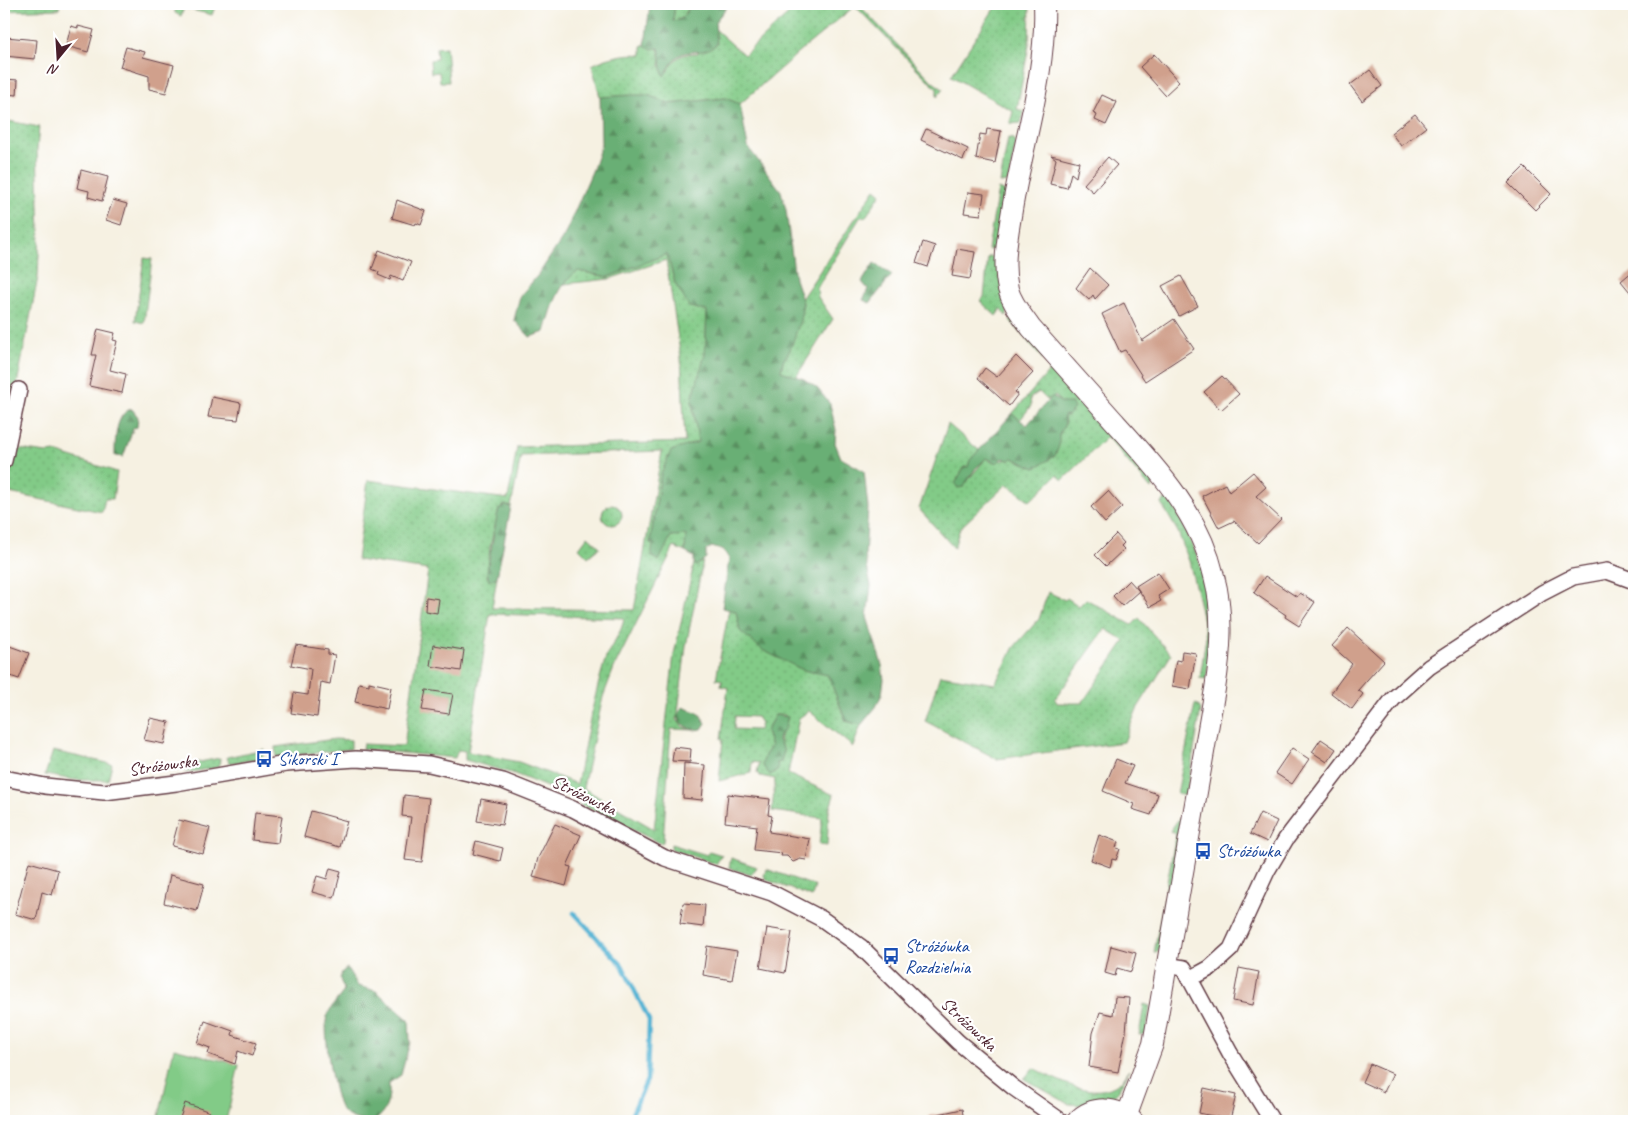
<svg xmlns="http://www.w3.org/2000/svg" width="1638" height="1125" viewBox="0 0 1638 1125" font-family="Caveat,sans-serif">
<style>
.grass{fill:url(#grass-dots);stroke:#667559;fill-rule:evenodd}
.forest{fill:url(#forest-firs);stroke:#5a6750}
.cemetery{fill:url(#cemetery-stones);stroke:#667559}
.garden{fill:#82cb87;stroke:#667559}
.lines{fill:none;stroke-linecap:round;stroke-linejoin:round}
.stream{stroke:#55b4d4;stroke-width:4.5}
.building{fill:#d0a08c}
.minor-casing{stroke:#643e46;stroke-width:18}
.major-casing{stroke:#643e46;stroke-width:22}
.minor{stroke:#fff;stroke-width:15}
.major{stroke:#fff;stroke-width:20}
.labels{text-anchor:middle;stroke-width:4.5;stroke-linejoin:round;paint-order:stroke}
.transit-label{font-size:18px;fill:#164399;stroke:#fff;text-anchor:start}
.street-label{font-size:18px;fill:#4a1f2b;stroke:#fff}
</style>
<defs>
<pattern id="grass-dots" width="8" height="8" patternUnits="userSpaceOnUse" patternTransform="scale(1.25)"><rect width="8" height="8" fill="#82cb87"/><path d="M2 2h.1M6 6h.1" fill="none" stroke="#72ae75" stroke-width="1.8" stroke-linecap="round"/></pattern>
<pattern id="forest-firs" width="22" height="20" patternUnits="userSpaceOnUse" patternTransform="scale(1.25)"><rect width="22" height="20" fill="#69af74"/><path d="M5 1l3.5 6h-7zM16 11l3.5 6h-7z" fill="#588e5f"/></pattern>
<pattern id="cemetery-stones" width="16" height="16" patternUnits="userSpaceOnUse" patternTransform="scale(1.25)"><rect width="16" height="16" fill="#82cb87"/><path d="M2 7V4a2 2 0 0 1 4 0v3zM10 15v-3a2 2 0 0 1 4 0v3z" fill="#72ae75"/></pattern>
</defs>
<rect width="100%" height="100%" fill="#fff"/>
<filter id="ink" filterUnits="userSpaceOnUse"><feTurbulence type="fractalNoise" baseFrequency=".02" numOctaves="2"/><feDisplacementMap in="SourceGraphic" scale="10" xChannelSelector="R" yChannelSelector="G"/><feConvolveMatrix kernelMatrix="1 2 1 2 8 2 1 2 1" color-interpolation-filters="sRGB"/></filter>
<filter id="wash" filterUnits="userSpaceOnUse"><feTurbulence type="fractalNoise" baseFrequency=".0096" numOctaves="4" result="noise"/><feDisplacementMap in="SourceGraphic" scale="20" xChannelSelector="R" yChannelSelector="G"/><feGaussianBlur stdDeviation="1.12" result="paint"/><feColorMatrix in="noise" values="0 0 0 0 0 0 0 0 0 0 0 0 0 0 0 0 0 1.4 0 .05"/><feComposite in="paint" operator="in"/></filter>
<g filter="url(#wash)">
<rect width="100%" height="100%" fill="#f6f1e2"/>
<g class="grass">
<polygon points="4,4 60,4 59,9 4,11"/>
<polygon points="175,4 216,4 212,15 184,8 181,16 175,13"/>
<polygon points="675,4 692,4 681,19 673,21"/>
<path d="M799,4h59l75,78 10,7 -6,8v-8l-82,-83 -50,41 -65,57 -15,-6 -56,6 -21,-9 -48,2 -8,-32c13,-7 35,-13 50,-10v-10h3l5,4 8,-1 3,10 -1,8 8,5c8,-15 13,-17 30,-18l16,-25 30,27z"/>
<polygon points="997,4 1030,4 1029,45 1017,109 1024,111 1021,123 1010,124 1013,111 951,76"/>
<polygon points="4,120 39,127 37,149 40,233 38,277 4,451"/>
<polygon points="1008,138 1013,139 1016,143 1008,182 1000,183"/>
<polygon points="875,189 881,194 865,218 861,216 817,288 818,297 833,319 796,377 781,371 783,361 790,350 803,303 801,299"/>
<polygon points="998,189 1007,193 997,249 988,250"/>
<path d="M667,254l8,29 32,27 -2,46 -13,44 6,42 -27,9 -10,23 -11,69 21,-7 15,-1 -1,17 -11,-5 -60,121 -11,29 -20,91 71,41 20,-175 20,-91 3,2 6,-4 -17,85 -9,74 6,7 11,3 -23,-1 -8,113 -3,1 -80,-39 2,-13 -6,-4 -4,7 -6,1 -51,-21 -50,-14v-9l-7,-1 -3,8 -93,-9 1,-5 41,2 24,-176 -71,-10 11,-80 140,19 9,-52 168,-5 -4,-84 -15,-98 -57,19 -45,5 4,-7 10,-6 30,6zM662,451l-28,159 -142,-2 5,-31 -4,3 -6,-3 3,-30 9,-38 6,-4 6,2 10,-51zM490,614l134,4c-2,16 -14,27 -19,42 -12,40 -20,82 -28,124l-58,-22 -51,-10z"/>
<polygon points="988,257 997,257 1008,311 1006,316 1001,309 996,316 980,301 984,297"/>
<polygon points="144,258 152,259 144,323 135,321"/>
<path d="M1014,316l142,165 -5,8 -44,-52 -44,43 -6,-5 -27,26 -23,-17 -47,44 -6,20 -35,-39 29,-85 32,27 -10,9 -2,7h-4l-7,14 8,3 21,-26 6,4c8,-3 15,-1 21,-4l22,10 20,-12 4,-21 6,-11 -3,-21 -7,-7 -8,4 -8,-8 -9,6 1,8 -11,14 -8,-6 39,-45 -41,-49z"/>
<polygon points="12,448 47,453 55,452 117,472 113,499 105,499 102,512 4,492"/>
<path d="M1164,500h4c9,9 14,21 19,33 25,50 28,91 19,146l-6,-1 6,-41 -7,-35 -10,-41 -11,-29 -17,-29z"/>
<circle cx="612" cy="515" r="10"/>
<polygon points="588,536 600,547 588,557 579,548"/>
<path d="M1048,592l17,8 2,-2 12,8 7,-7 46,26 7,-7 32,37 -34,54 -13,33 -127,17 -72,-38 15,-46 55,9 19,-37 25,-28zM1105,629l20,12 -43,62h-25l-2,-4z"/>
<path d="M729,609l7,2 4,20 63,39 25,5 18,46 15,4 -8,22 -44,-36 -10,7 -11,56 46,21 -5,16 -2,35 -8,-1 3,-27 -50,-7 3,-32 -15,-3 -3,-3 2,-10 -7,-1 -1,11 -32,8 4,-42h-2l7,-51 -7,-2 1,-6 -6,-1zM775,715h10v13c-8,10 -6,13 -1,23l-7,11 1,8 -8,5 -5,-20 6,-8 -5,-16zM735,716l22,1 4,6 -2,7 -25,-1z"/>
<polygon points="1195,704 1198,705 1201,710 1186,796 1177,794"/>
<polygon points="335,739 351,740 351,749 276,757 275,747"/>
<polygon points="264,749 262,759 229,763 227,757"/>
<polygon points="53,751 112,764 108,780 75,780 45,775"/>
<polygon points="220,758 219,767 190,772 186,772 179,766"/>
<polygon points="1185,810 1161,948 1158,952 1154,952 1176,834 1170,831"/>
<polygon points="671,844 707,855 709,851 722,855 716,864 671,849"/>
<polygon points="731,858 757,867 751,875 729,868"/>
<polygon points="766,869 815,886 812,897 767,880 764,876"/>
<polygon points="1144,1004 1150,1006 1146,1034 1139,1035"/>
<path d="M1033,1068c22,11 62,34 86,15 4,-3 7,-9 10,-13l-10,20 -8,8 -31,7 -11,-1 -45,-25z"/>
</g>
<g class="forest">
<path d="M650,4h25l-2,17 8,-2 11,-15h37l-14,18 2,22c-13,11 -22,5 -35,10 -9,3 -13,16 -18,22 -4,-10 -2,-18 -5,-28l-9,1 -5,-4z"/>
<path d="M631,95h17l21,9 56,-6 15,6 8,43 33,44 5,19 9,69 8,24 -3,18 -10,29 -7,11 -2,10 23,8 13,9 13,16 6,26 -1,13 6,15 23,13 4,37 -3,48 6,30 -4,31 15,48 2,15 -2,14 -6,13 -15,18 -15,-4 -18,-46 -25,-5 -39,-19 -24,-20 -4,-20 -14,-3 7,-49 -5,-8 -12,-4 -6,3v8l-10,8 -2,-3v-6l-9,-5 1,-17 -15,1 -12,25 -8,-5 2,-11 -3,-2 11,-69 10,-23 27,-9 -6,-42 13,-46 2,-43 -18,-4 -14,-24 -8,-29 -59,23 -30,-6c-21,14 -26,38 -33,61l-15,5 -16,-17 6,-24 18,-21 26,-39 29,-67 8,-24 -1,-48z"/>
<polygon points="874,263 892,275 870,303 863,300 868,289 862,282"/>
<polygon points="1052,396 1062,403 1071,403 1074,408 1069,415 1064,416 1065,424 1059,435 1059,446 1055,456 1035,468 1013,458 1009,460 1002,458 997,463 986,458 975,469 964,487 958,488 955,484 964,467 968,467 970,460 1012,414 1027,425"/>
<path d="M132,409l6,8 -1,10 -4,2 -10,28 -8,-1c0,-14 0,-44 17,-47z"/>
<polygon points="505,505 511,507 497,577 489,581 487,571 497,516 499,509"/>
<polygon points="682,707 699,713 706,723 702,729 694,730 680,723 678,716"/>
<polygon points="775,715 788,717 785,728 779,736 778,740 784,751 781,762 777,763 778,770 770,775 762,765 765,755 771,747 766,731"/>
<path d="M347,968l11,18 18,5 33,29 1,22 -9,33 -12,8c1,15 -2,30 -15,38 -11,0 -24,-1 -32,-10 -9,-11 -19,-80 -15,-94 3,-10 11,-18 17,-26l-4,-12 2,-7z"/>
</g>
<polygon class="cemetery" points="446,47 449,82 440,82 439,72 431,73 430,60 437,59 436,48"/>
<polygon class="garden" points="174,1048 239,1065 226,1121 158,1121"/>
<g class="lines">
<polyline class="stream" points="574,913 622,965 649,1020 647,1080 629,1121"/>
</g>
<g id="blocks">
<g class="building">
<polygon points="71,26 78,28 78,26 94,30 88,52 66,46"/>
<polygon points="6,37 37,40 35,59 4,56"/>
<polygon points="126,47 145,52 143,57 174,65 166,93 149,89 149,76 120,67"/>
<polygon points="1154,54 1179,82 1165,95 1140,67"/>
<polygon points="1370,70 1382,86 1362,101 1350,85"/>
<polygon points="5,79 18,80 17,95 4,94"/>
<polygon points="1102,95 1117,102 1106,125 1095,120 1097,115 1093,113"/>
<polygon points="1415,114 1426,127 1401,146 1391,133"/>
<polygon points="926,129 968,149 963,160 921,140"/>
<polygon points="987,129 1001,131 995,163 976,159 980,134 986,135"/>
<polygon points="1051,155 1079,162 1076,177 1071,173 1067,188 1050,184 1056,159"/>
<polygon points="1108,157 1117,165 1093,192 1084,184"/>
<polygon points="1524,167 1551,194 1535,210 1508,183"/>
<polygon points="81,170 108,177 102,201 88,197 89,191 77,188"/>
<polygon points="968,192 984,194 981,215 964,213"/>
<polygon points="113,200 127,204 121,225 106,220"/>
<polygon points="397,200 426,211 421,225 416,223 415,225 392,218"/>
<polygon points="923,242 935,246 928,267 916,263"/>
<polygon points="957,249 975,252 970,279 952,276"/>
<polygon points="379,250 411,262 403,281 391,276 390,280 378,275 379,272 372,269"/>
<polygon points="1090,268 1108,285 1095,299 1093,295 1089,300 1076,288"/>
<polygon points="1634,270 1634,297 1621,281"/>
<polygon points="1181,276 1198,306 1179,316 1162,286"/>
<polygon points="1124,303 1142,341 1174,319 1194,349 1145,381 1125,350 1120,352 1102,314"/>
<polygon points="98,329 115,333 113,340 117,341 110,370 126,374 122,393 89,386 96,355 92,355"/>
<polygon points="1016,356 1033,373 1015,392 1018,394 1009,406 978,378 985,368 997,377"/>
<polygon points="1222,376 1239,394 1221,410 1204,392"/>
<polygon points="212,397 241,403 238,420 208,417"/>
<polygon points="1253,472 1266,487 1256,496 1281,519 1258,543 1234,521 1219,528 1202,496 1225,484 1229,492"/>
<polygon points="1108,491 1122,507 1105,523 1091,507"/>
<polygon points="1116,534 1124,543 1121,546 1124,549 1106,566 1095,555"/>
<polygon points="1158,572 1169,589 1158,596 1161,601 1150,607 1136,586"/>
<polygon points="1265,576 1297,597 1300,593 1315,602 1299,626 1285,617 1286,615 1254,593"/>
<polygon points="1129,580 1139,591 1122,606 1113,596"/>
<polygon points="426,597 439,599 437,613 425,611"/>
<polygon points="1348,628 1384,661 1358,690 1363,694 1352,709 1331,693 1352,664 1332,646"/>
<polygon points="4,644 29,653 19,679 4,674"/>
<polygon points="296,645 328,650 328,654 335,655 330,684 321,682 317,717 291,713 294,693 308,695 311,669 291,665"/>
<polygon points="433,645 464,650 461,671 430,666"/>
<polygon points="1182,651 1196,653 1190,689 1172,686 1176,660 1181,661"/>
<polygon points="369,682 391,687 387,709 355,702 359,683 369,685"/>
<polygon points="426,690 453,694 449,714 422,710"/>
<polygon points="150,718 169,722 164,744 144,740"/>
<polygon points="1321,739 1336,749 1327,762 1312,752"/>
<polygon points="674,747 691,749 690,762 672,761"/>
<polygon points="1292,748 1309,759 1292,784 1275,773"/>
<polygon points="1116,759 1133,766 1125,783 1158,794 1151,815 1132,809 1134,804 1103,791"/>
<polygon points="684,763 705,765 702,800 683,798"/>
<polygon points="728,794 770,799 768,815 772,816 769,832 810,839 806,860 800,859 793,862 787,856 781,856 782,853 754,850 757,826 725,822"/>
<polygon points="404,795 429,798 422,862 405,860 411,817 402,816"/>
<polygon points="481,799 506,804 502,825 477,821"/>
<polygon points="311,811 347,821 340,847 304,837"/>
<polygon points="255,813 282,816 278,843 252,840"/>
<polygon points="1260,813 1277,821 1267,842 1250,834"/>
<polygon points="179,820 210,828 203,854 172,846"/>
<polygon points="555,824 581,835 567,866 571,867 566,886 533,877 538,858"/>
<polygon points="1099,835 1118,842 1116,848 1120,849 1116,860 1112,859 1110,867 1091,860"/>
<polygon points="476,841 503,848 500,861 473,854"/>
<polygon points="29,862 58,870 52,895 42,892 36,920 15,914"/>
<polygon points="330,868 341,871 334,898 312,892 317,876 327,879"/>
<polygon points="170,875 204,884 197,911 164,903"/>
<polygon points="683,903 705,905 703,927 680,924"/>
<polygon points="767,928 792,932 785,973 760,968"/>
<polygon points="707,946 737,951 732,980 703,975"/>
<polygon points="1111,946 1136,953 1131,972 1117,968 1115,976 1105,973"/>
<polygon points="1239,968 1259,972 1253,1005 1233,1001"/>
<polygon points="1115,997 1129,998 1126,1032 1118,1072 1089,1067 1093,1033 1100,1012 1113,1015"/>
<polygon points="205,1021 233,1031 232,1035 256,1043 252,1056 238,1051 235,1064 208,1054 210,1048 197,1043"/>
<polygon points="1370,1064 1393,1074 1384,1092 1362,1082"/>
<polygon points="1204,1088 1236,1095 1230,1120 1199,1113"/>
<polygon points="185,1103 210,1112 206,1121 179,1121"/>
<polygon points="962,1109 964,1121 930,1121 929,1116"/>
</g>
</g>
</g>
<g filter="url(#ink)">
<use href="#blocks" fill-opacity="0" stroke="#643e46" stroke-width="1"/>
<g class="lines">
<g class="minor-casing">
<g id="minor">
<polyline points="4,461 19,390"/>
<polyline points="4,778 45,786 104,792 176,783 286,764 356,759 429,764 503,781 573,809 665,858 772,893 822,919 861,947 958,1042 1014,1088 1061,1121"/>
<polyline points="1166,965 1184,968 1230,1053 1272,1121"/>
<polyline points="1190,979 1210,968 1231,949 1267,871 1286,839 1393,699 1429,667 1542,593 1573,577 1607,571 1634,581"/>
</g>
</g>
<g class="major-casing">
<g id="major">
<path d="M1044,4c3,69 -21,138 -32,206 -4,25 -10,53 -4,79 4,15 14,26 23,39 28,31 55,62 83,93 43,47 85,92 100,155 10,37 7,76 1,113l-62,355 -26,71"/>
<path d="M1077,1121c15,-16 40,-15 56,0"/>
</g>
</g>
<use href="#minor" class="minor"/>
<use href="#major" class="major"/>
</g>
</g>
<defs>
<g id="bus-bare" transform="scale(1.35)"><path d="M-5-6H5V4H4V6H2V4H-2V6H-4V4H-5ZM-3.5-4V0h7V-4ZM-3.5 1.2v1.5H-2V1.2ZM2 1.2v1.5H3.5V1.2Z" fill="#1a4fb4" stroke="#fff" stroke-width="2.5" paint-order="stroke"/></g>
</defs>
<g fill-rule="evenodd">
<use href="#bus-bare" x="264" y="759"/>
<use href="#bus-bare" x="1203" y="851"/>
<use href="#bus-bare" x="891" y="956"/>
</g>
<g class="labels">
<g class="transit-label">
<text x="278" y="765">Sikorski I</text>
<text x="1217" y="857">Stróżówka</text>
<text x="905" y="952">Stróżówka<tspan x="905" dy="21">Rozdzielnia</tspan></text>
</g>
<g class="street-label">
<text transform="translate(163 765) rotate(-8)" y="6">Stróżowska</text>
<text transform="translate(584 795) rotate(26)" y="6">Stróżowska</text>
<text transform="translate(969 1024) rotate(43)" y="6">Stróżowska</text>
</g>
</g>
<rect width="1638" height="1125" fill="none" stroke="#fff" stroke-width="20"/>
<g transform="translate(58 58) rotate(198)" stroke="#ffffff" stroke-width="4" paint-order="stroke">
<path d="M0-4L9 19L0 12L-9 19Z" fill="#4a1f2b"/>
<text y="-8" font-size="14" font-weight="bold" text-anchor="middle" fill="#4a1f2b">N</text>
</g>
</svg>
